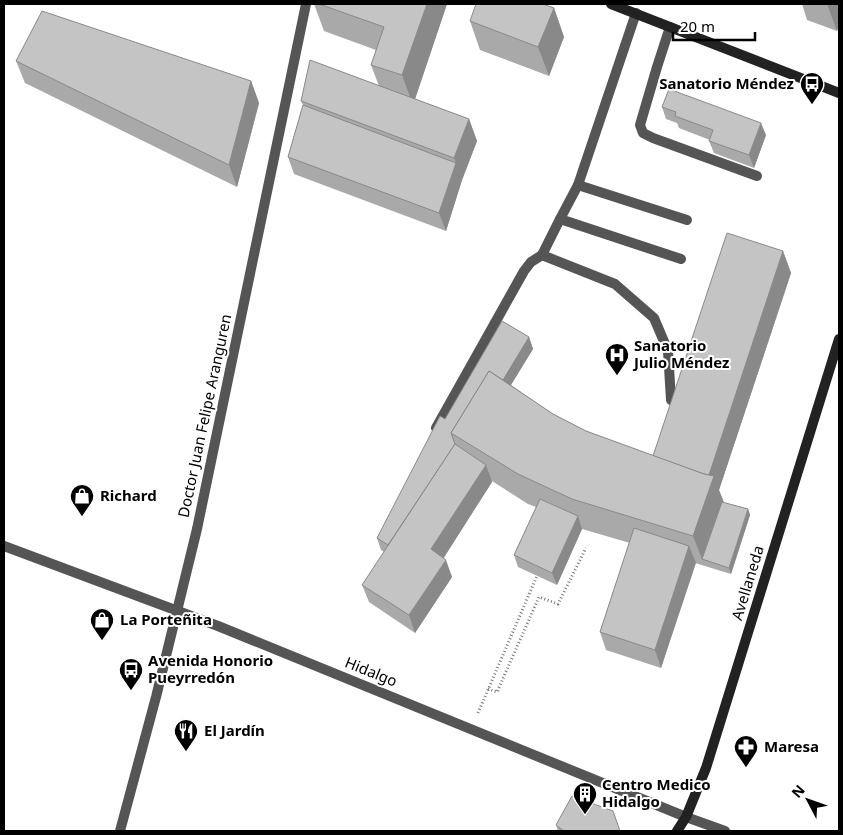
<svg xmlns="http://www.w3.org/2000/svg" width="843" height="835" viewBox="0 0 843 835" font-family="'Noto Sans',sans-serif">
<style>
.lines{fill:none;stroke-linecap:round;stroke-linejoin:round}
.path{stroke:#777;stroke-width:3;stroke-dasharray:1 2.5;stroke-linecap:butt}
.lane{stroke:#555;stroke-width:10}
.street{stroke:#555;stroke-width:10}
.secondary{stroke:#222;stroke-width:10}
.wall{fill:#a9a9a9}
.shaded-wall{fill:#898989}
.building{fill:#c4c4c4;stroke:#898989}
.labels{text-anchor:middle;stroke-width:4;stroke-linejoin:round;paint-order:stroke}
.poi-label{font-size:15px;font-weight:bold;fill:#000;stroke:#fff;text-anchor:start}
.street-label{font-size:15px;fill:#000;stroke:#fff}
</style>
<rect width="100%" height="100%" fill="#fff"/>
<g class="lines">
<g class="path">
<polyline points="488,689 497,692 539,597 558,604 586,548"/>
<polyline points="478,713 537,576"/>
</g>
<g class="lane">
<polyline points="636,13 578,185 560,219 681,259"/>
<polyline points="670,27 657,67 640,125 643,133 653,138 757,176"/>
<polyline points="578,185 687,220"/>
<polyline points="560,219 542,255 615,284 654,318 668,351 671,400"/>
<polyline points="436,428 524,271 531,262 542,255"/>
</g>
<g class="street">
<polyline points="4,546 218,626 686,817 725,831"/>
<polyline points="120,831 156,697 197,529 306,4"/>
</g>
<g class="secondary">
<polyline points="611,4 839,93"/>
<polyline points="677,831 686,817 706,768 839,339"/>
</g>
</g>
<g class="wall">
<polygon points="314,4 447,4 415,99 469,119 477,141 462,180 446,231 294,174 288,157 303,105 301,101 379,86 371,65 376,50 324,31"/>
<polygon points="802,4 839,4 839,25 837,31 807,20"/>
<polygon points="554,8 564,37 549,76 480,50 470,21"/>
<polygon points="16,61 251,81 259,103 237,187 25,83"/>
<polygon points="662,107 766,135 754,168 714,153 709,141 710,140 679,128 677,123 666,119"/>
<polygon points="783,251 791,273 719,490 724,503 748,509 750,515 731,574 695,563 661,668 606,650 600,632 630,543 582,529 557,585 518,567 514,555 536,507 528,504 492,481 492,482 443,558 452,577 415,633 369,602 362,585 384,552 381,550 377,538 445,419 529,337 533,349 511,385 553,414 586,431 653,456"/>
<polygon points="556,825 620,831 558,831"/>
</g>
<g class="shaded-wall">
<polygon points="427,4 447,4 413,105 402,75"/>
<polygon points="827,4 839,4 839,25 837,31"/>
<polygon points="554,8 564,37 549,76 538,47"/>
<polygon points="251,81 259,103 237,187 229,165"/>
<polygon points="469,119 477,141 462,180 446,231 439,213 456,163 454,158"/>
<polygon points="761,123 766,135 754,168 749,155"/>
<polygon points="783,251 791,273 719,490 725,505 702,559 693,536 707,481"/>
<polygon points="529,337 533,349 501,401 497,389"/>
<polygon points="486,465 492,482 438,567 431,549"/>
<polygon points="748,509 750,515 731,574 729,568"/>
<polygon points="578,516 582,529 557,585 552,573"/>
<polygon points="689,546 696,563 661,668 655,650"/>
<polygon points="446,560 452,577 415,633 409,615"/>
</g>
<g class="building">
<polygon points="319,4 427,4 402,75 371,65 384,27"/>
<polygon points="476,4 543,4 554,8 538,47 470,21"/>
<polygon points="42,11 251,81 229,165 16,61"/>
<polygon points="310,60 469,119 454,158 301,101"/>
<polygon points="669,89 761,123 749,155 709,141 713,130 675,116 676,112 662,107"/>
<polygon points="303,105 456,163 439,213 288,157"/>
<polygon points="727,233 783,251 709,475 704,474 653,456"/>
<polygon points="502,321 529,337 503,380 489,371 451,433 455,444 388,545 377,538 440,416 445,419"/>
<polygon points="489,371 553,414 586,431 704,474 714,476 693,536 572,499 518,474 451,433"/>
<polygon points="455,444 486,465 431,549 446,560 409,615 362,585"/>
<polygon points="540,499 578,516 552,573 514,555"/>
<polygon points="722,502 748,509 729,568 702,559"/>
<polygon points="634,528 689,546 655,650 600,632"/>
<polygon points="572,796 613,811 620,831 564,831 556,825"/>
</g>
<defs>
<g id="bus-pin" transform="scale(1.25)"><path d="M0 17L-7.5 6A9.5 9.5 0 1 1 7.5 6Z" fill="#000" stroke="#fff"/><path d="M-5-6H5V4H4V6H2V4H-2V6H-4V4H-5ZM-3.5-4V0h7V-4ZM-3.5 1.2v1.5H-2V1.2ZM2 1.2v1.5H3.5V1.2Z" fill="#fff"/></g>
<g id="hospital-pin" transform="scale(1.25)"><path d="M0 17L-7.5 6A9.5 9.5 0 1 1 7.5 6Z" fill="#000" stroke="#fff"/><path d="M-5-5h3v3.5h4V-5h3V5h-3V1.5h-4V5h-3Z" fill="#fff"/></g>
<g id="shop-pin" transform="scale(1.25)"><path d="M0 17L-7.5 6A9.5 9.5 0 1 1 7.5 6Z" fill="#000" stroke="#fff"/><path d="M-5-2.5h2.3a2.7 3.5 0 0 1 5.4 0H5L5.5 6h-11ZM-1.5-2.5h3a1.5 2.3 0 0 0-3 0Z" fill="#fff"/></g>
<g id="restaurant-pin" transform="scale(1.25)"><path d="M0 17L-7.5 6A9.5 9.5 0 1 1 7.5 6Z" fill="#000" stroke="#fff"/><path d="M-5-6h1v4h1v-4h1v4h1v-4h1v5L-1.5 .5V6h-2V.5L-5-1ZM5-6V6H3V1.5H1.5Q1.5-4 5-6Z" fill="#fff"/></g>
<g id="pharmacy-pin" transform="scale(1.25)"><path d="M0 17L-7.5 6A9.5 9.5 0 1 1 7.5 6Z" fill="#000" stroke="#fff"/><path d="M-2-6h4v4h4v4h-4v4h-4v-4h-4v-4h4Z" fill="#fff"/></g>
<g id="building-pin" transform="scale(1.25)"><path d="M0 17L-7.5 6A9.5 9.5 0 1 1 7.5 6Z" fill="#000" stroke="#fff"/><path d="M-4-6H4V6H1V3H-1V6H-4ZM-2.5-4.3h1.7v1.8h-1.7ZM.8-4.3h1.7v1.8H.8ZM-2.5-1h1.7V.8h-1.7ZM.8-1h1.7V.8H.8Z" fill="#fff"/></g>
</defs>
<g fill-rule="evenodd">
<use href="#bus-pin" x="812" y="84"/>
<use href="#hospital-pin" x="617" y="355"/>
<use href="#shop-pin" x="82" y="496"/>
<use href="#shop-pin" x="102" y="620"/>
<use href="#bus-pin" x="131" y="670"/>
<use href="#restaurant-pin" x="186" y="731"/>
<use href="#pharmacy-pin" x="746" y="747"/>
<use href="#building-pin" x="585" y="794"/>
</g>
<g class="labels">
<g class="poi-label">
<text x="794" y="89" text-anchor="end">Sanatorio Méndez</text>
<text x="634" y="351">Sanatorio<tspan x="634" dy="17">Julio Méndez</tspan></text>
<text x="100" y="501">Richard</text>
<text x="120" y="625">La Porteñita</text>
<text x="148" y="666">Avenida Honorio<tspan x="148" dy="17">Pueyrredón</tspan></text>
<text x="204" y="736">El Jardín</text>
<text x="764" y="752">Maresa</text>
<text x="602" y="790">Centro Medico<tspan x="602" dy="17">Hidalgo</tspan></text>
</g>
<g class="street-label">
<text transform="translate(205 416) rotate(-78)" y="5">Doctor Juan Felipe Aranguren</text>
<text transform="translate(748 583) rotate(-73)" y="5">Avellaneda</text>
<text transform="translate(371 672) rotate(22)" y="5">Hidalgo</text>
</g>
</g>
<rect width="843" height="835" fill="none" stroke="#000000" stroke-width="10"/>
<g transform="translate(808 800) rotate(311)" stroke="#ffffff" stroke-width="4" paint-order="stroke">
<path d="M0-4L9 19L0 12L-9 19Z" fill="#000000"/>
<text y="-8" font-size="14" font-weight="bold" text-anchor="middle" fill="#000000">N</text>
</g>
<path d="M673 32v8h82v-8" fill="none" stroke="#000000" stroke-width="2.5"/>
<text x="680" y="32" font-size="15" fill="#000000" stroke="#ffffff" stroke-width="4" paint-order="stroke">20 m</text>
</svg>
